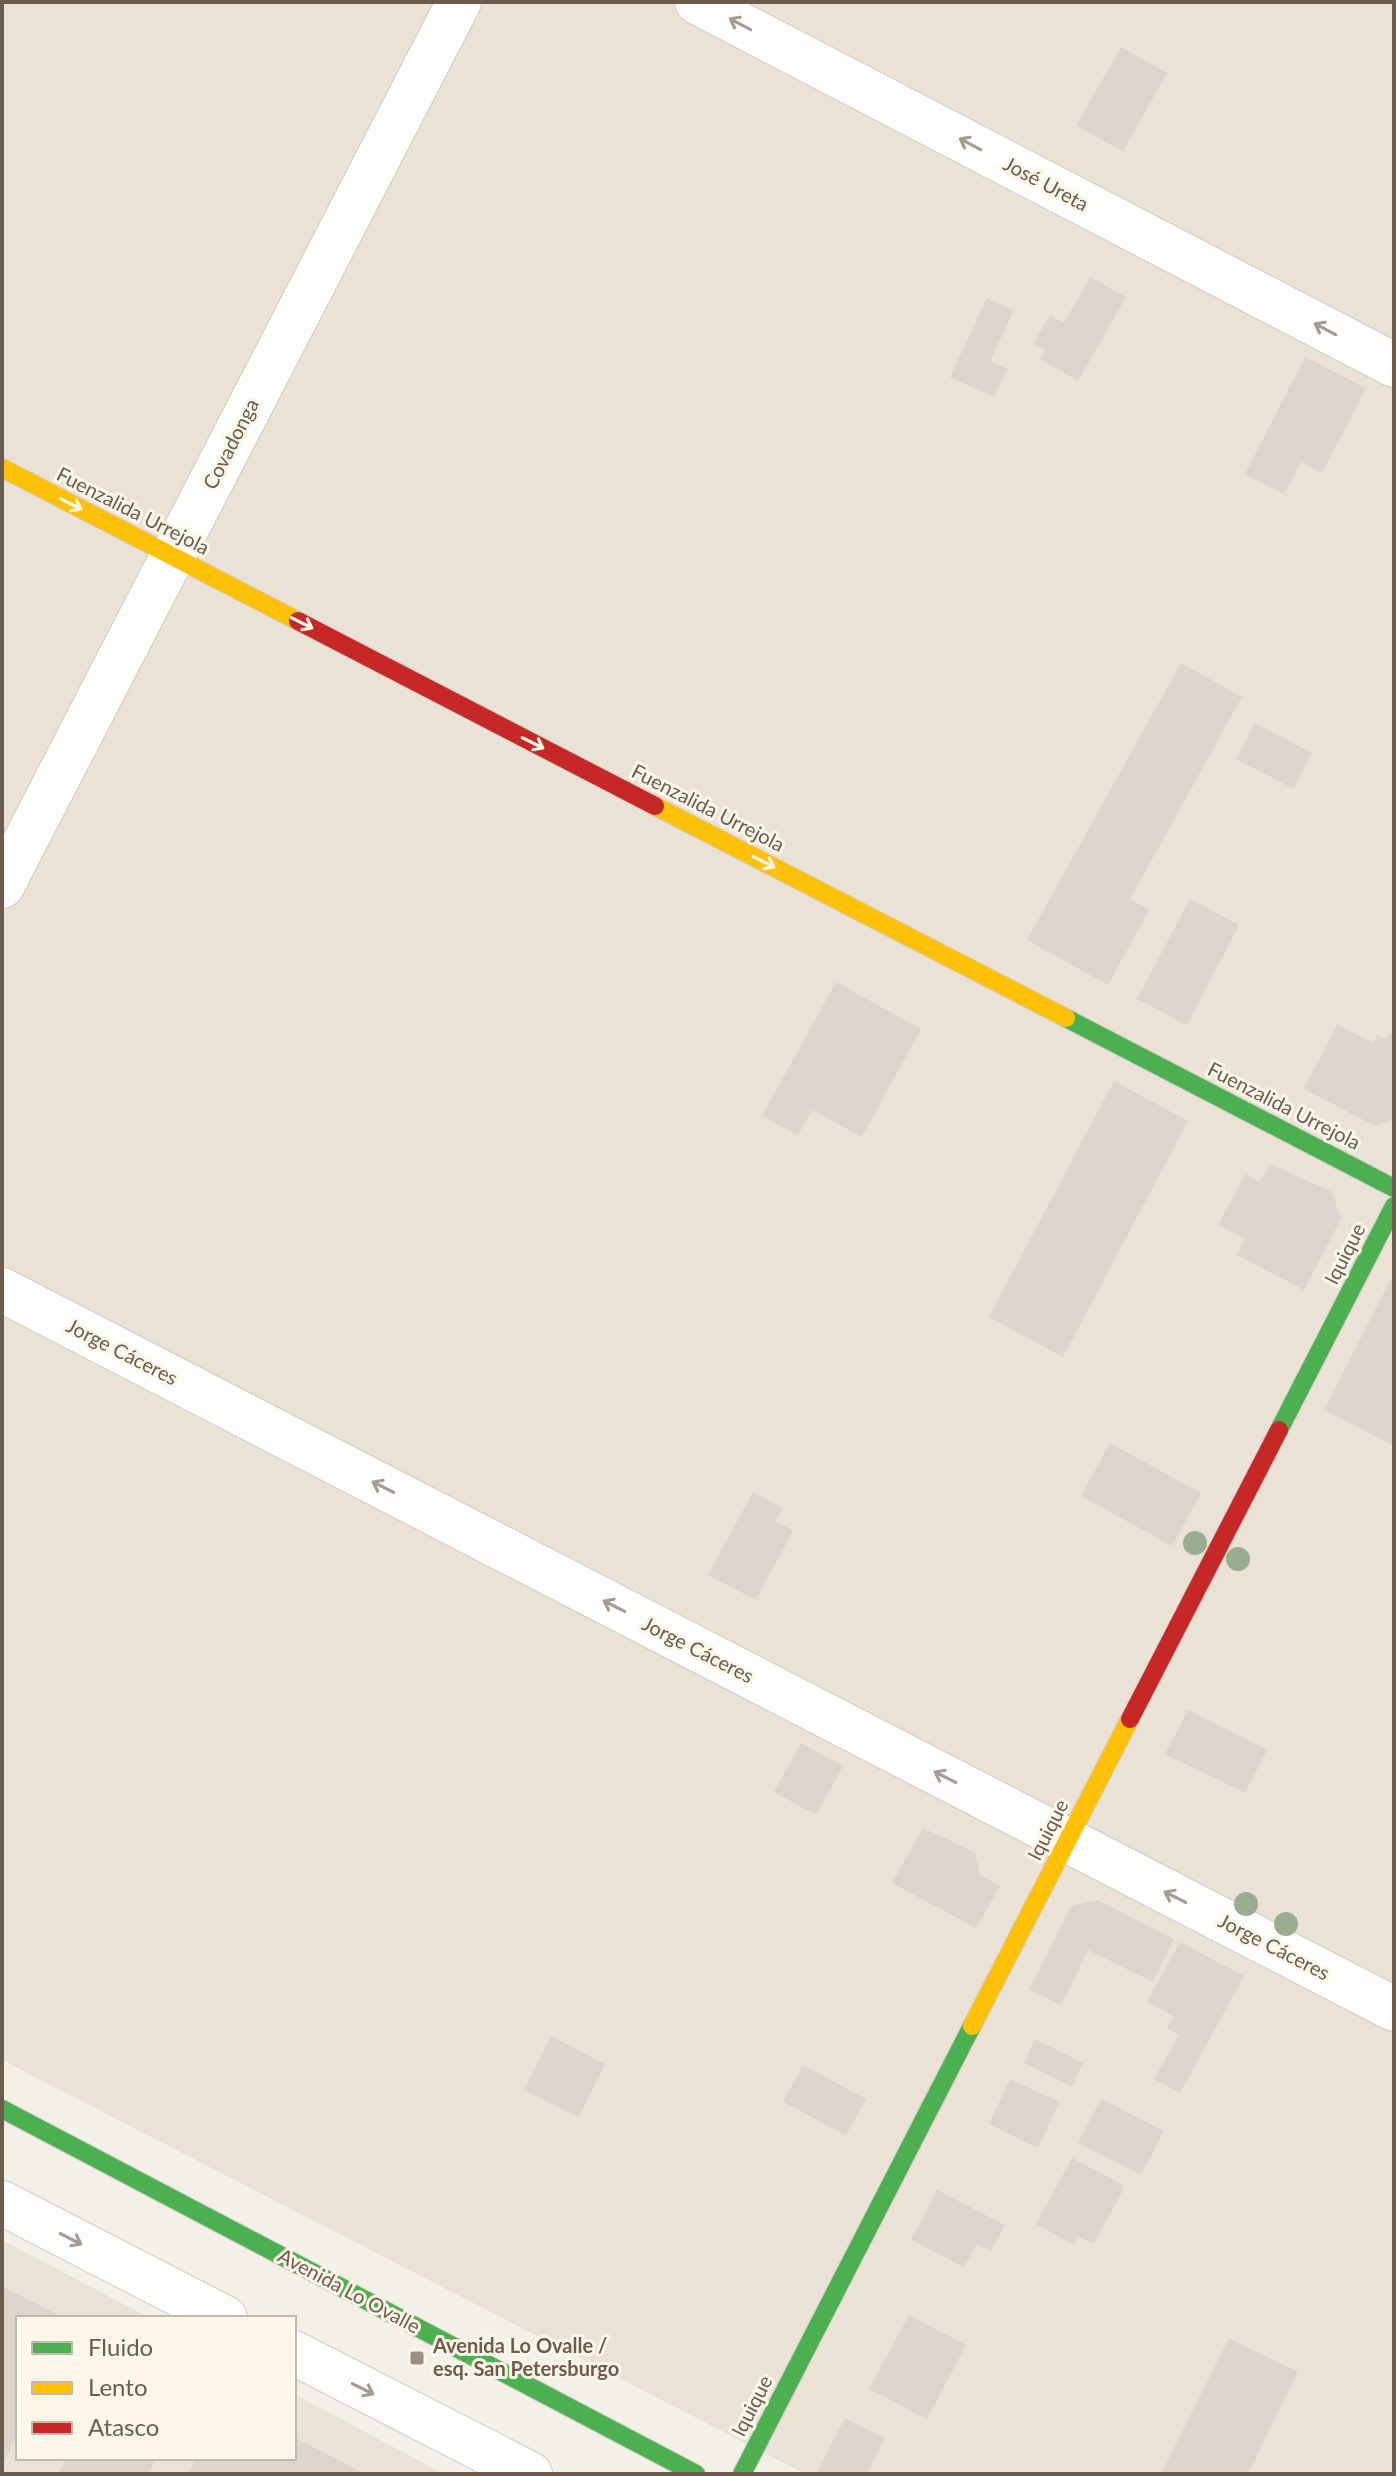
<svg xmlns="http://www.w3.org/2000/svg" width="1396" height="2476" viewBox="0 0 1396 2476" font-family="Lato,sans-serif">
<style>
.residential{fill:#eae2d5}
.building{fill:#ddd6ce}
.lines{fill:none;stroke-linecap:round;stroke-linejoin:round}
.street-casing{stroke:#d1ccc5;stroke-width:46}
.fast-casing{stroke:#d1ccc5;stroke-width:20}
.slow-casing{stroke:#d1ccc5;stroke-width:20}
.jam-casing{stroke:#d1ccc5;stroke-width:20}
.street{stroke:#fdfdfc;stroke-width:44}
.fast{stroke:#4caf50;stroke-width:18}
.slow{stroke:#ffc107;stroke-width:18}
.jam{stroke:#c62828;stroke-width:18}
.tree{fill:#9bad91}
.oneway{stroke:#a69c93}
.oneway2{stroke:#fcf6e9}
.poi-dot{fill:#9b9083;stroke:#fcf6e9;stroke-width:3}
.labels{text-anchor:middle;stroke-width:6;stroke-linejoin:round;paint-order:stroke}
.street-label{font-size:20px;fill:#6c5c4d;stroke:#fcf6e9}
.poi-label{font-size:20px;font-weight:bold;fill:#6c5c4d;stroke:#fcf6e9;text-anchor:start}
</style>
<rect width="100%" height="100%" fill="#f3f0e8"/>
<g class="residential">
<polygon points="2,2 1394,2 1394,2474 805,2474 2,2060"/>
<polygon points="2,2240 150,2318 18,2318 18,2458 294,2458 294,2394 444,2474 2,2474"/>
</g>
<g class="building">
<polygon points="1121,47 1167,73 1123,151 1076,126"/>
<polygon points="1090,277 1126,297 1078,381 1040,359 1045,350 1033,344 1050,315 1064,323"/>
<polygon points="987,298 1014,310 990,361 1008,369 994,397 950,377"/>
<polygon points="1305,357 1366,388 1322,473 1301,462 1284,494 1245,474"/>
<polygon points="1181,663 1242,697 1130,899 1149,910 1108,985 1027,940"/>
<polygon points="1255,723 1312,753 1294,789 1236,759"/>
<polygon points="1190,899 1239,925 1187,1025 1137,999"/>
<polygon points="836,982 921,1029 862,1137 812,1110 798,1135 762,1116"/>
<polygon points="1337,1025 1373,1043 1377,1035 1386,1039 1389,1033 1394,1035 1394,1120 1375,1126 1304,1089"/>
<polygon points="1114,1081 1188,1121 1063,1357 989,1317"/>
<polygon points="1270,1164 1332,1192 1341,1219 1304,1290 1237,1255 1245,1239 1218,1225 1245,1174 1260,1182"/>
<polygon points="1394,1273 1394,1446 1324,1410"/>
<polygon points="1110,1443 1201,1493 1172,1546 1081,1496"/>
<polygon points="753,1492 783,1508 776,1521 793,1531 756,1600 708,1575"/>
<polygon points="1188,1710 1267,1750 1245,1793 1165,1754"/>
<polygon points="801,1743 843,1766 816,1815 774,1792"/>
<polygon points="923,1828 975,1852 980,1875 1000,1886 976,1928 892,1883"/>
<polygon points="1098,1900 1174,1939 1153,1982 1088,1950 1061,2005 1029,1990 1071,1906"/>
<polygon points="1180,1942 1244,1976 1180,2093 1154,2079 1179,2035 1167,2028 1174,2016 1147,2002"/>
<polygon points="551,2036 605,2064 579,2117 524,2090"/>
<polygon points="1035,2039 1083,2063 1072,2087 1024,2063"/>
<polygon points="803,2065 866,2099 846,2135 783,2102"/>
<polygon points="1010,2079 1059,2102 1038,2148 989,2124"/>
<polygon points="1101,2099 1164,2131 1141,2175 1078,2143"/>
<polygon points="1072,2158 1125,2186 1094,2244 1078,2236 1074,2245 1036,2224"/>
<polygon points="937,2190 1005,2225 991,2251 977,2244 964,2267 911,2240"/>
<polygon points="4,2287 64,2318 18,2318 18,2434 2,2464"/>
<polygon points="909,2315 966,2345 927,2419 869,2389"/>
<polygon points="1229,2338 1298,2372 1248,2474 1161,2474"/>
<polygon points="845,2418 885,2438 867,2474 816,2474"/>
<polygon points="294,2437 365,2474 189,2472 196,2458 294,2458"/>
<polygon points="66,2458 156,2458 148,2474 58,2474"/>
</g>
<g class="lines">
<g class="street-casing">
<g id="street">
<polyline points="697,2 1394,365"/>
<polyline points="2,886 459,2"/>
<polyline points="2,1290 1394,2009"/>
<polyline points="2,2203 225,2318"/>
<polyline points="294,2353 530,2474"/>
</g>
</g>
<g class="fast-casing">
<g id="fast">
<polyline points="1066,1018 1394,1188"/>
<polyline points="1279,1430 1394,1206"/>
<polyline points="2,2109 696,2474"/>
<polyline points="742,2474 972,2026"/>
</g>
</g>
<g class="slow-casing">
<g id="slow">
<polyline points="2,468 298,621"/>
<polyline points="655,806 1066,1018"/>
<polyline points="972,2026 1130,1719"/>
</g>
</g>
<g class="jam-casing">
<g id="jam">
<polyline points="298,621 655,806"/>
<polyline points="1130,1719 1279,1430"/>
</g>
</g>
<use href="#street" class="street"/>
<use href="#fast" class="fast"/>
<use href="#slow" class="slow"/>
<use href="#jam" class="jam"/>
</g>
<g class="tree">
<circle cx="1195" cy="1543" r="12"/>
<circle cx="1238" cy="1559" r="12"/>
<circle cx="1246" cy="1904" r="12"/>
<circle cx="1286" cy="1924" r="12"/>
</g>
<defs><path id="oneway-shaft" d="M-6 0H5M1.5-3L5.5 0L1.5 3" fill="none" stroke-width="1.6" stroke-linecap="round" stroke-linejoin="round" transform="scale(2)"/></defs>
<g class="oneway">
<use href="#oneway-shaft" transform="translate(740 24) rotate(-152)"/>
<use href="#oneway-shaft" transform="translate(970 144) rotate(-152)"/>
<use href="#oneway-shaft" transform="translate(1325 329) rotate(-152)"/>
<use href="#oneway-shaft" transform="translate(383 1487) rotate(-153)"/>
<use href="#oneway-shaft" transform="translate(614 1606) rotate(-153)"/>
<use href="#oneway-shaft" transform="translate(945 1777) rotate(-153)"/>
<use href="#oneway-shaft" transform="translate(1175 1897) rotate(-153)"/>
<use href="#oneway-shaft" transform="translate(71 2239) rotate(27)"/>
<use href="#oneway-shaft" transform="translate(363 2389) rotate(27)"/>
</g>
<g class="oneway2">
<use href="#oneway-shaft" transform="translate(71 504) rotate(27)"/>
<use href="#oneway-shaft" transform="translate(302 623) rotate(27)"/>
<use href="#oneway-shaft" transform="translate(533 743) rotate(27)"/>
<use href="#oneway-shaft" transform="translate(764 862) rotate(27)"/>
</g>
<rect class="poi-dot" x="409" y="2350" width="16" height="16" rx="4"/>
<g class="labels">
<g class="street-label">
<text transform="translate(1046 184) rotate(28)" y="7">José Ureta</text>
<text transform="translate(231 444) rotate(-63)" y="7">Covadonga</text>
<text transform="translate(133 511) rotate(27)" y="7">Fuenzalida Urrejola</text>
<text transform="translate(708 808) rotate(27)" y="7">Fuenzalida Urrejola</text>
<text transform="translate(1284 1106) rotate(27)" y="7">Fuenzalida Urrejola</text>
<text transform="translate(1345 1254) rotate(-63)" y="7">Iquique</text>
<text transform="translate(122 1352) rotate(27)" y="7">Jorge Cáceres</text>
<text transform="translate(698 1650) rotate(27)" y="7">Jorge Cáceres</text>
<text transform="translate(1048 1830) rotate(-63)" y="7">Iquique</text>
<text transform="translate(1274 1947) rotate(27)" y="7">Jorge Cáceres</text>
<text transform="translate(349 2291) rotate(28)" y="7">Avenida Lo Ovalle</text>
<text transform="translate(752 2406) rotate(-63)" y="7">Iquique</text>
</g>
<g class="poi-label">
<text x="433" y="2353">Avenida Lo Ovalle /<tspan x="433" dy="23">esq. San Petersburgo</tspan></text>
</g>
</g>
<rect width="1396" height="2476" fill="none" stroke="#6c5c4d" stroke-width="8"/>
<rect x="16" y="2316" width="280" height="144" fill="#fcf6e9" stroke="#c2b8ab" stroke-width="2"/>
<rect x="32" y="2342" width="40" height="12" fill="#4caf50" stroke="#c2b8ab" stroke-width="2"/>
<text x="88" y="2356" font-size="24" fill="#6c5c4d">Fluido</text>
<rect x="32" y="2382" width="40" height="12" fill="#ffc107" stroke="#c2b8ab" stroke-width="2"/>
<text x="88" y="2396" font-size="24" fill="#6c5c4d">Lento</text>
<rect x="32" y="2422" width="40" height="12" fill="#c62828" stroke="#c2b8ab" stroke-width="2"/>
<text x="88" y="2436" font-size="24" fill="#6c5c4d">Atasco</text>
</svg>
